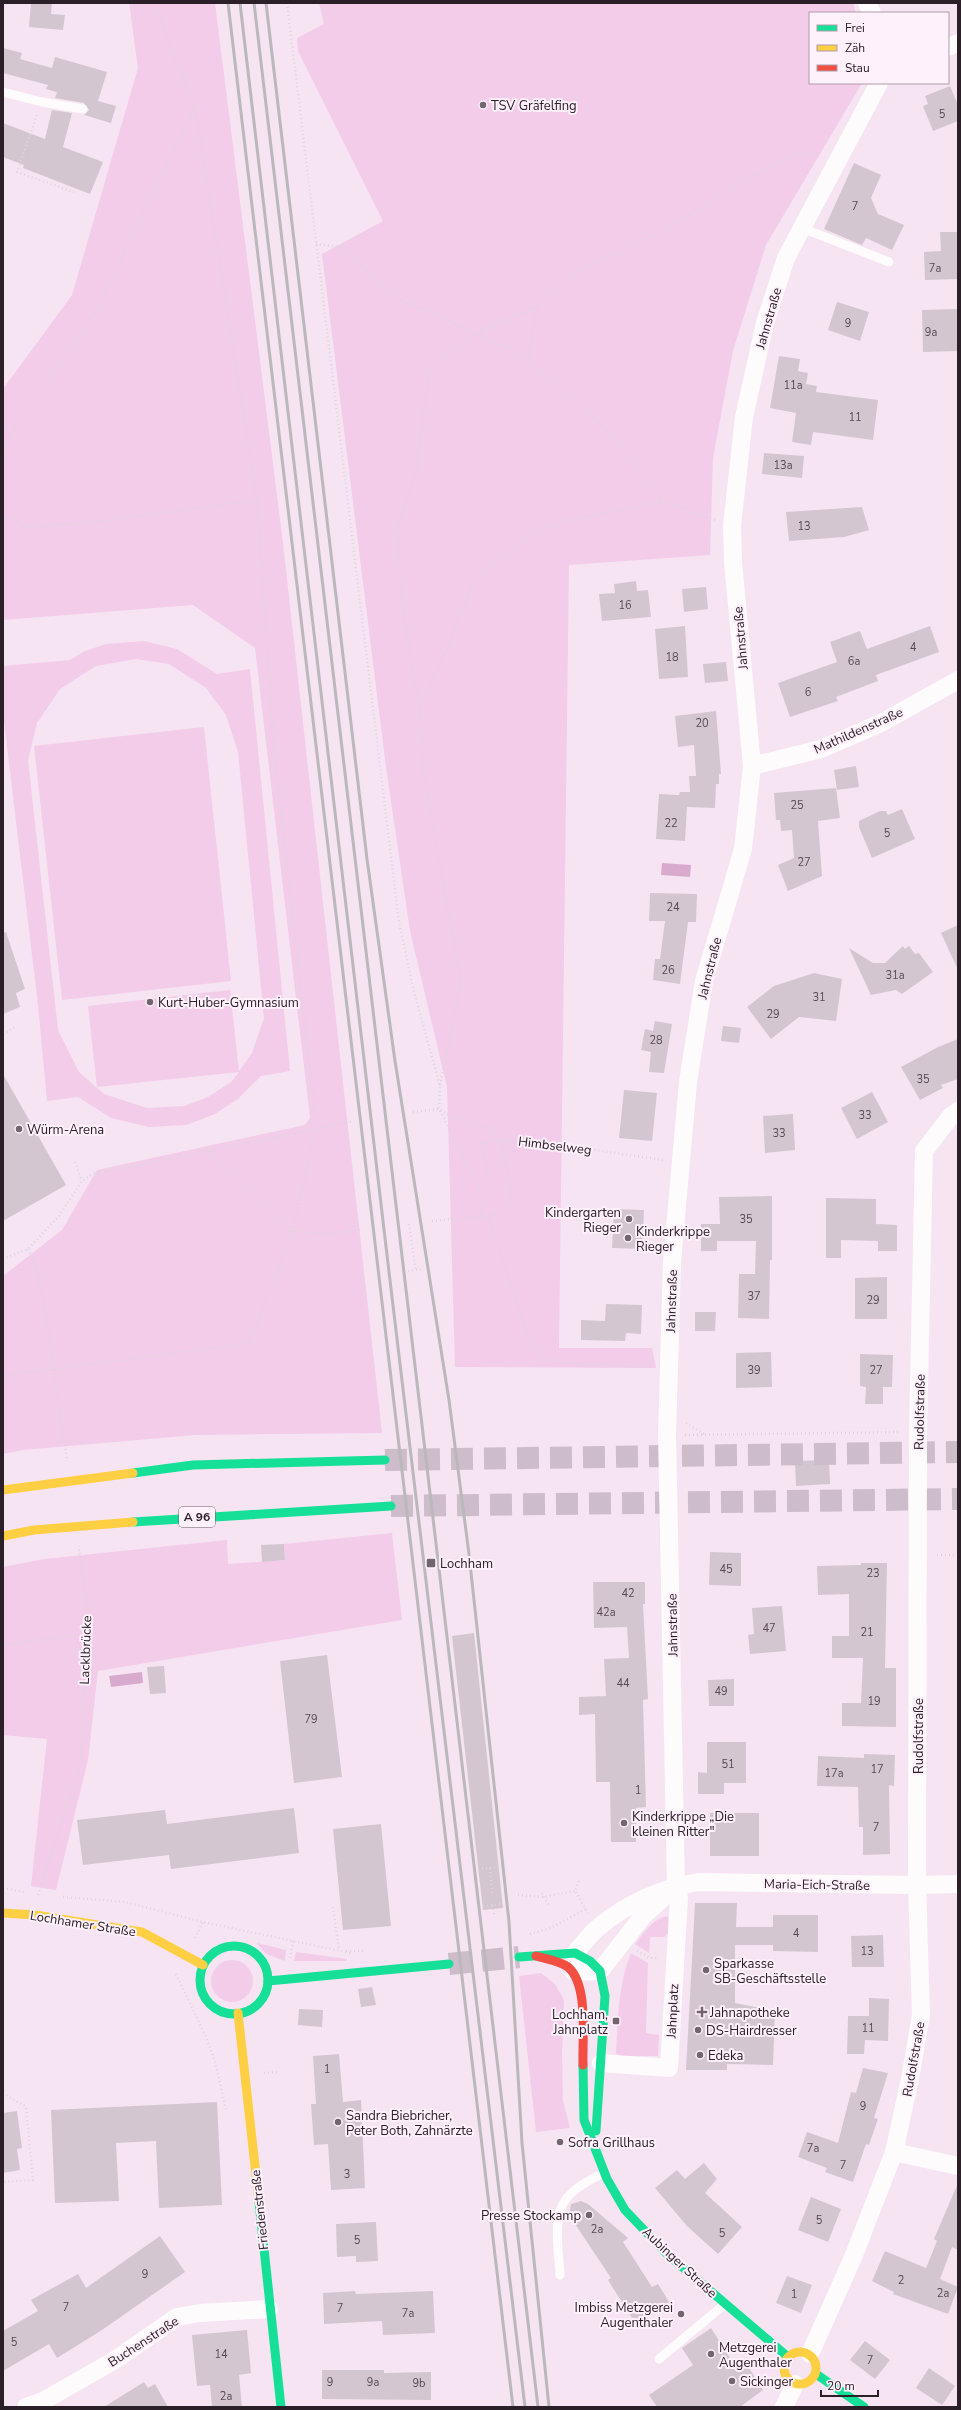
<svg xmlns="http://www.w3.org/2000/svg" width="961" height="2410" viewBox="0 0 961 2410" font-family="'Nunito Sans',sans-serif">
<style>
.green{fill:#f3ccea;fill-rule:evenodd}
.water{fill:#d8abce}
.building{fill:#d4c6d1}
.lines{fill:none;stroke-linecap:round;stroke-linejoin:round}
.secondary-tunnel{stroke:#cdbdca;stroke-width:22;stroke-dasharray:22 11;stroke-linecap:butt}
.highway-tunnel{stroke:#cdbdca;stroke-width:22;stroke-dasharray:22 11;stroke-linecap:butt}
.path{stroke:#dcd6db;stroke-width:2.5;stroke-dasharray:1 3;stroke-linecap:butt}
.lane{stroke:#fefbfd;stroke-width:9}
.street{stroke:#fefbfd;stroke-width:18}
.fast{stroke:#16e098;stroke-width:9}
.slow{stroke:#ffcf43;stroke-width:9}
.jam{stroke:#f24e42;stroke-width:9}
.rail{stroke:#bbb8bb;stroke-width:3}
.poi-dot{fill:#72656f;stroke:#fef1fb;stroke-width:1.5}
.labels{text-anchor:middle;stroke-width:4;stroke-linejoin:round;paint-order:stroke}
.number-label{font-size:11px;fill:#554a52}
.shield{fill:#fef1fb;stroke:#6a5f67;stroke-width:1}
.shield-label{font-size:12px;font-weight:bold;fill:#2b2028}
.poi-label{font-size:13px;fill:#2b2028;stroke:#fef1fb;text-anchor:start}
.street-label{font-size:13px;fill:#2b2028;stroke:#fef1fb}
</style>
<rect width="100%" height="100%" fill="#f6e4f2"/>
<g class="green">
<polygon points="129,3 215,3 283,543 382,1433 195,1435 23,1450 3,1454 3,1276 62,1230 97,1170 305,1125 310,1118 255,648 193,605 3,620 3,389 72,295 138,68"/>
<polygon points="319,3 853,3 856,13 810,13 810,83 862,83 766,245 733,351 713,458 710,555 569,565 559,1348 652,1348 656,1368 455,1367 447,1087 410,931 386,767 322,254 383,221 298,51 297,38 324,24"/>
<path d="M144,641l33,8 40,25 33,-5 40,402 -29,5 -23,23 -23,15 -29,11 -37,2 -38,-9 -33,-21 -31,4 -9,-96 -35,-292v-47l67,-6 15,-9 21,-7zM136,659l33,5 37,24 20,27 12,37 26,266 -12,35 -13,18 -9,-81 -142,16 9,81 142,-15 -8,10 -23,15 -24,9 -37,2 -43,-14 -25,-22 -21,-42 -30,-270 9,-37 23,-34 36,-23z"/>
<polygon points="204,727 231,981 62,1000 34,746"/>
<polygon points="392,1533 402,1620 98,1671 88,1760 56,1890 31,1886 47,1739 3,1735 3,1567 44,1559 227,1540 228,1564 285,1560 284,1544"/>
<path d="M668,1916l1,17 -5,4h-14l-1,16 -14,-9c9,-11 18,-26 33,-28z"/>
<polygon points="257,1943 286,1950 285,1961 266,1954"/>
<polygon points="296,1952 347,1959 346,1961 294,1961"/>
<path d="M631,1953l17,10 -2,70 13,2 -1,21h-38l-4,-3c2,-34 2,-68 15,-100z"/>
<circle cx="232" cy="1981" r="21"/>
<polygon points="541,1973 555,1984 564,2000 562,2053 563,2101 570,2128 536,2132 519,1976"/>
</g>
<g class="water">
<polygon points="662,863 691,865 690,877 661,875"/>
<polygon points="142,1672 143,1683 111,1687 109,1676"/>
</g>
<g class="building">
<polygon points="31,3 52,3 51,14 65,15 63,30 29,27"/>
<polygon points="3,48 22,53 20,59 52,68 55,57 107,72 98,101 116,106 111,123 84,115 89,110 84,103 55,98 57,92 46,89 48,85 3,73"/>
<polygon points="950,86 958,105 958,121 933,131 923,106 928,104 925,96"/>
<polygon points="52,110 72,113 63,147 103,162 90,194 23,168 24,165 3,157 3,123 45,139"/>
<polygon points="854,163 881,175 871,198 878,214 904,225 892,250 866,238 862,245 824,229"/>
<polygon points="940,232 958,232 958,279 925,280 924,252 941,251"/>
<polygon points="837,302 869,312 860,341 828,330"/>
<polygon points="958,309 958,351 923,352 922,310"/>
<polygon points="779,356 800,359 798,371 808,373 806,384 817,386 816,392 878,400 873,440 813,432 811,445 792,442 796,413 770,408"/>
<polygon points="764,453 804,456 802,478 762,474"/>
<polygon points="862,507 869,530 844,537 789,541 786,512"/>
<polygon points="636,581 637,591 648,590 651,617 602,621 599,594 615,593 614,584"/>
<polygon points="706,587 708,609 684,612 682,589"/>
<polygon points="685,626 688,677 659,679 655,629"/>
<polygon points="930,626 939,652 876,675 878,681 836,697 838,701 790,717 778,683 837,662 830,642 860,631 867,649"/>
<polygon points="726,662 728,681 705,683 703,664"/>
<polygon points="716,711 721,774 719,774 719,784 716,784 715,808 687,807 685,841 656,839 659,794 679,795 680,792 690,792 689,776 696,776 694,745 678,747 675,716"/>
<polygon points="856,766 859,787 837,790 834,770"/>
<polygon points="836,788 840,818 818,821 822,876 788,891 778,865 794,858 792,830 781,831 780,820 776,820 774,793"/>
<polygon points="902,809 915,839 872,858 859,827 859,821 880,811 886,811 888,815"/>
<polygon points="650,893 697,894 696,922 688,922 680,984 653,980 655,959 660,959 665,921 649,921"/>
<polygon points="958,925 958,970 941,933"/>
<polygon points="6,932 25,989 16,993 20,1007 3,1014 3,933"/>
<polygon points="903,946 905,949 909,946 915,954 919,953 933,972 902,994 896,990 871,995 849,948 873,963 885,963"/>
<polygon points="814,973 842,979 836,1021 799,1017 771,1039 747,1007 774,986"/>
<polygon points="655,1021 672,1024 664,1073 649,1072 651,1052 641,1050 645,1029 653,1031"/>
<polygon points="723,1026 741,1028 739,1043 721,1041"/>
<polygon points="958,1039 958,1079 941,1085 943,1088 920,1100 901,1067 938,1047"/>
<polygon points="3,1074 66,1185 3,1221"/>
<polygon points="624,1090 657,1093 652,1141 619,1138"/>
<polygon points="872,1092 888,1122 857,1139 841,1108"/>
<polygon points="793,1114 795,1150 765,1153 763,1116"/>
<polygon points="772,1196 772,1260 770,1260 769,1319 738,1318 739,1274 755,1274 756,1241 717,1241 717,1251 701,1251 701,1224 720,1224 719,1197"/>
<polygon points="826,1198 876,1199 876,1224 897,1225 897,1251 878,1251 878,1241 841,1240 841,1258 826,1258"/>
<polygon points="614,1209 644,1210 642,1249 612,1248"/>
<polygon points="887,1277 887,1319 855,1319 855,1278"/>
<polygon points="606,1304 642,1305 641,1334 626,1333 625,1341 581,1340 581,1320 605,1321"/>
<polygon points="695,1312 716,1312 715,1331 695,1331"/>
<polygon points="771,1352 772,1387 736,1388 736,1353"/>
<polygon points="860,1354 893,1355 892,1387 883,1387 883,1404 865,1404 866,1387 860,1386"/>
<polygon points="829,1460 830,1484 796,1486 795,1461"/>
<polygon points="284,1544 285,1560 262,1562 261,1545"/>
<polygon points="710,1552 741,1553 741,1586 709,1585"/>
<polygon points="861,1563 887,1563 885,1668 896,1668 896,1727 842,1726 842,1703 861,1703 863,1658 832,1658 832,1636 849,1636 849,1594 818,1595 817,1566 861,1565"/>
<polygon points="593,1582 645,1582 645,1604 643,1604 648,1699 643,1700 646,1807 636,1808 636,1842 611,1842 610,1782 596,1782 595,1714 579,1715 579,1697 606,1696 604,1659 629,1658 627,1627 594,1628"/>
<polygon points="782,1606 786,1651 750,1654 748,1635 754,1634 752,1608"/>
<polygon points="474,1633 503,1908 483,1910 452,1636"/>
<polygon points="327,1655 342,1777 294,1783 280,1661"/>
<polygon points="164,1666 166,1693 150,1694 147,1667"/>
<polygon points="734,1679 734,1706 709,1706 708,1680"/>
<polygon points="707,1742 746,1742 746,1783 724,1783 724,1794 698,1794 698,1772 707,1773"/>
<polygon points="864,1754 895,1755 894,1786 889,1785 890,1854 863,1855 863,1827 859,1827 858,1787 817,1786 818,1756 864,1758"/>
<polygon points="294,1808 299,1853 171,1869 169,1855 83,1865 77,1820 165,1810 167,1824"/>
<rect x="710" y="1813" width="49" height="43"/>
<polygon points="381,1824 391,1926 343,1930 333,1829"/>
<polygon points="695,1903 737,1903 736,1927 773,1927 773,1915 818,1915 818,1952 773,1951 773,1945 735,1945 735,2003 775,2011 773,2065 727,2064 727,2070 686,2070"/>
<polygon points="883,1935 884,1967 852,1967 851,1936"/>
<polygon points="372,1987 376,2005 361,2007 358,1989"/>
<polygon points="869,1998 889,1999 888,2041 865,2040 864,2054 847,2054 848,2016 869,2016"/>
<polygon points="299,2009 323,2010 322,2027 298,2025"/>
<polygon points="339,2054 343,2102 361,2100 365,2188 331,2190 328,2144 314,2145 311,2104 316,2104 313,2056"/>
<polygon points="863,2068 888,2073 874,2118 878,2119 869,2145 866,2144 853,2182 825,2172 827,2168 798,2157 807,2132 838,2143 851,2092 856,2093"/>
<polygon points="217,2102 222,2205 159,2208 156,2141 116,2143 119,2201 55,2203 51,2110"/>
<polygon points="17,2111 22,2148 17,2149 20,2170 3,2173 3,2113"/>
<polygon points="704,2163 717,2179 705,2193 742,2227 718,2254 687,2226 655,2188 677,2170 685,2179"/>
<polygon points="958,2183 958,2250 952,2247 940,2279 958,2287 948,2314 893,2294 894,2292 872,2281 885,2251 926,2268 937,2241 934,2239"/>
<polygon points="811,2197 841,2209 828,2242 798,2230"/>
<polygon points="581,2201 588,2204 628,2238 623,2242 652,2287 658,2284 669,2302 635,2323 608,2280 611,2278 569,2215 571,2204"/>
<polygon points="376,2222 378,2261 356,2262 356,2256 337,2257 336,2224"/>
<polygon points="160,2236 185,2272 102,2330 57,2358 49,2344 3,2371 3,2331 38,2311 31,2300 78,2274 86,2288"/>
<polygon points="787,2276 812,2285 801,2313 776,2303"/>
<polygon points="355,2291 356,2294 433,2291 435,2333 383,2335 382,2321 324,2324 323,2293"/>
<polygon points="711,2328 730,2358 744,2360 763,2390 740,2407 657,2407 649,2395 693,2365 682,2348"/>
<polygon points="247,2330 251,2373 239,2375 242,2407 212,2407 210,2385 197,2386 192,2335"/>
<polygon points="865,2341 890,2360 875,2379 850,2360"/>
<polygon points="929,2368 955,2386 942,2405 916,2388"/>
<polygon points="322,2370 384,2370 384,2373 431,2372 431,2400 322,2399"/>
<polygon points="144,2382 148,2388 155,2384 168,2407 104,2407"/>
</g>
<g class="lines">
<polyline class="secondary-tunnel" points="449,1964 519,1957"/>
<g class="highway-tunnel">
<polyline points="385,1460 958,1452"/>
<polyline points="391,1506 958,1499"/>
</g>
<g class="path">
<polyline points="287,3 399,922 414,992 440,1086 439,1109 479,1188 482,1216"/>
<polyline points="37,115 17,172 74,192"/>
<polyline points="316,244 340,247 397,298 511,349 558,386 610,434 663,501 715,520"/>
<polyline points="528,361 536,308"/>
<polyline points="3,457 7,441 95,313 195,106"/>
<polyline points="3,513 26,528 104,521 257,500"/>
<polyline points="420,707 448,647 474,580 531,535 565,521 663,501"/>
<polyline points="3,1034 15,1027"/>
<polyline points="440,1085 461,982 423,769 420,707 414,683 401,592 397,529 416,473 430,366 475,334 536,307 572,274 660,233 732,188 795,154 820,153"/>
<polyline points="413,1112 439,1109 454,1118 488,1128 506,1141"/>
<polyline points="209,1151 354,1121"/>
<polyline points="75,1162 82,1181"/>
<polyline points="479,1188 488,1176 481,1142 527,1140 663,1160"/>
<polyline points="489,1216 526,1333 540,1355 559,1363 650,1367"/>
<polyline points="432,1221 489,1216 508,1207 512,1194 503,1150 507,1141"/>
<polyline points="409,1224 416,1270"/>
<polyline points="28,1249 34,1261 45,1310 67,1461"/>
<polyline points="3,1259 28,1249 59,1216 82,1181 94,1173 209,1151 293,1231 328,1234 360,1230"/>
<polyline points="408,1271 424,1269"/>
<polyline points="3,1376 249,1343 293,1231 315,1128 314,1108 275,762 257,500 195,106 168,41 155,3"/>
<polyline points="686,1423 704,1434"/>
<polyline points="685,1435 900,1432"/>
<polyline points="937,1555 958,1555"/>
<polyline points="3,1645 86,1634"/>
<polyline points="490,1868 492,1893"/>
<polyline points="478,1869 499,1867"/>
<polyline points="579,1881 575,1891 588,1913"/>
<polyline points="3,1888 24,1892"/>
<polyline points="542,1893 549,1906"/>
<polyline points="38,1895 81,1760 87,1606 79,1546"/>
<polyline points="518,1895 543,1897 575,1891"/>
<polyline points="63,1897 125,1902 203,1922 350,1953"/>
<polyline points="493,1905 494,1914"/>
<polyline points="483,1906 502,1904"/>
<polyline points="333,1907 339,1950"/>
<polyline points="530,1934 551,1928 585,1909"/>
<polyline points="195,1938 203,1922"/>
<polyline points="346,1951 365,1951"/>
<polyline points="637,1951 650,1958 657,1958"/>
<polyline points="290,1958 293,1941"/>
<polyline points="176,1974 206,2037 215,2061 226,2110"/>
<polyline points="264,2073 280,2072"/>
<polyline points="3,2093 26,2107 33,2180 3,2182"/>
</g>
<g class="lane">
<polyline points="3,92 42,102 83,109"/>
<polyline points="802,228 889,262"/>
<path d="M560,2275c-1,-21 -8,-59 6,-76 9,-12 25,-20 38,-26"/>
<polyline points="659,2359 725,2304"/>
</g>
<g class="street">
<polyline points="867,3 872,13"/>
<polyline points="948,47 958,43"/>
<polyline points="752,766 821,749 881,723 958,680"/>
<path d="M676,1886l-33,30 -43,55 -26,1 1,-19c8,-9 16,-20 25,-27 28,-23 63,-38 98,-44l219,3 41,-1"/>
<polyline points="601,2063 669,2068 679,1898 676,1886 667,1435 672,1262 688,1082 704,981 743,849 752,766 733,562 732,526 744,417 765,323 786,258 879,83"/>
<polyline points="894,2152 958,2166"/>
<polyline points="810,2354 854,2255 894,2152 910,2079 921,2015 917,1885 918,1432 924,1151 951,1116 958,1111"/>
<polyline points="26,2407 43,2401 115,2360 177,2317 200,2313 269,2309"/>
<polyline points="784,2407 795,2384"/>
</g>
<g class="fast">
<polyline points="133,1473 193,1465 385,1460"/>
<polyline points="133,1522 391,1506"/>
<circle cx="234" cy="1980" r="34"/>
<polyline points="519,1957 575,1953 590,1961 600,1971 605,1996 596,2131"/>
<polyline points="268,1981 449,1964"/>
<polyline points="583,2065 584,2120 607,2179 625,2210 667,2254 788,2357"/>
<polyline points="259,2202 281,2407"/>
<polyline points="816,2374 864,2407"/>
</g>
<g class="slow">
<polyline points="3,1490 133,1473"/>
<polyline points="3,1536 34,1530 133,1522"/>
<polyline points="3,1913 35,1915 142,1932 203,1965"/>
<polyline points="238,2013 259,2202"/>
<circle cx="800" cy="2368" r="16"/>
</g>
<path class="jam" d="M536,1956c10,3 23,5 32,11 21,18 14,72 15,98"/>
<g class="rail">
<polyline points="228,3 513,2407"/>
<polyline points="240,3 389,1272 525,2407"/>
<polyline points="254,3 538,2407"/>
<polyline points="266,3 367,859 395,1061 449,1400 469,1554 509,1922 522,2143 549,2407"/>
</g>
</g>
<g class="poi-dot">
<circle cx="483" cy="105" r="4"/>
<circle cx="150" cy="1002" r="4"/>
<circle cx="19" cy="1129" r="4"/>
<circle cx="629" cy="1219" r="4"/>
<circle cx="628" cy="1238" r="4"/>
<rect x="426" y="1558" width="10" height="10" rx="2"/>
<circle cx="624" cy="1823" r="4"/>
<circle cx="706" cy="1970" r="4"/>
<path d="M700 2006h4v4h4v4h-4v4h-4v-4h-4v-4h4z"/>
<rect x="612" y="2017" width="8" height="8" rx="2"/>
<circle cx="698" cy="2030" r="4"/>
<circle cx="700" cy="2055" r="4"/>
<circle cx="338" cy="2122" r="4"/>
<circle cx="560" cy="2142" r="4"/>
<circle cx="589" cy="2215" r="4"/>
<circle cx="681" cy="2314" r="4"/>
<circle cx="711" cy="2354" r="4"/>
<circle cx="732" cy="2381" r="4"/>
</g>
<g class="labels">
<g class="number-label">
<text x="942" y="118">5</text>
<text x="855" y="210">7</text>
<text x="935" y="272">7a</text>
<text x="848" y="327">9</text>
<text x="931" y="336">9a</text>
<text x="793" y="389">11a</text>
<text x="855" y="421">11</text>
<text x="783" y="469">13a</text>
<text x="804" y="530">13</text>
<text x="625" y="609">16</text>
<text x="913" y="651">4</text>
<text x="672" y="661">18</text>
<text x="854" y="665">6a</text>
<text x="808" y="696">6</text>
<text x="702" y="727">20</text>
<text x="797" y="809">25</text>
<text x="671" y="827">22</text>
<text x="887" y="837">5</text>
<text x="804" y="866">27</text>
<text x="673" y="911">24</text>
<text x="668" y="974">26</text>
<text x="895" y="979">31a</text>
<text x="819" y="1001">31</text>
<text x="773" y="1018">29</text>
<text x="656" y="1044">28</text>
<text x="923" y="1083">35</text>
<text x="865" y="1119">33</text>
<text x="779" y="1137">33</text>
<text x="746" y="1223">35</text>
<text x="754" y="1300">37</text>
<text x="873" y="1304">29</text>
<text x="754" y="1374">39</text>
<text x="876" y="1374">27</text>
<text x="726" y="1573">45</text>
<text x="873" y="1577">23</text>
<text x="628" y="1597">42</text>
<text x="606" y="1616">42a</text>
<text x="769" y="1632">47</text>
<text x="867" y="1636">21</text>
<text x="623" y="1687">44</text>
<text x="721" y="1695">49</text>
<text x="874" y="1705">19</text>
<text x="311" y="1723">79</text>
<text x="728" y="1768">51</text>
<text x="877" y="1773">17</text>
<text x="834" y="1777">17a</text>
<text x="638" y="1794">1</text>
<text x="876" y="1831">7</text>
<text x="796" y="1937">4</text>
<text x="867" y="1955">13</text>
<text x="868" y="2032">11</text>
<text x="327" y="2073">1</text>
<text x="863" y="2110">9</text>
<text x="813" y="2152">7a</text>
<text x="843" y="2169">7</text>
<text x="347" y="2178">3</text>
<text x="819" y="2224">5</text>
<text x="597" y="2233">2a</text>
<text x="722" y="2237">5</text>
<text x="357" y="2244">5</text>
<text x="145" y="2278">9</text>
<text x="901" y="2284">2</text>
<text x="943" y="2297">2a</text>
<text x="794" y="2298">1</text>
<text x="66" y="2311">7</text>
<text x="340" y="2312">7</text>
<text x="408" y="2317">7a</text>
<text x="14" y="2346">5</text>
<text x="221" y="2358">14</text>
<text x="870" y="2364">7</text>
<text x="330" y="2386">9</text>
<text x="373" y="2386">9a</text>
<text x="419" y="2387">9b</text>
<text x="226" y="2400">2a</text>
</g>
<rect class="shield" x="179" y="1507" width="36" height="20" rx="3"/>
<g class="shield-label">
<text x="197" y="1521">A 96</text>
</g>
<g class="poi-label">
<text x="491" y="110">TSV Gräfelfing</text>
<text x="158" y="1007">Kurt-Huber-Gymnasium</text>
<text x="27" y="1134">Würm-Arena</text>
<text x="621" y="1217" text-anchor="end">Kindergarten<tspan x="621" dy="15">Rieger</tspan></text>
<text x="636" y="1236">Kinderkrippe<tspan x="636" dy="15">Rieger</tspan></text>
<text x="440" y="1568">Lochham</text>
<text x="632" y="1821">Kinderkrippe „Die<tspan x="632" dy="15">kleinen Ritter"</tspan></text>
<text x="714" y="1968">Sparkasse<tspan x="714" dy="15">SB-Geschäftsstelle</tspan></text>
<text x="710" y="2017">Jahnapotheke</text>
<text x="608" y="2019" text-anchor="end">Lochham,<tspan x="608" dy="15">Jahnplatz</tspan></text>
<text x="706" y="2035">DS-Hairdresser</text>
<text x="708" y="2060">Edeka</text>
<text x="346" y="2120">Sandra Biebricher,<tspan x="346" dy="15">Peter Both, Zahnärzte</tspan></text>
<text x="568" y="2147">Sofra Grillhaus</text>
<text x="581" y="2220" text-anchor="end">Presse Stockamp</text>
<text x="673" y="2312" text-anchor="end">Imbiss Metzgerei<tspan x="673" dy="15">Augenthaler</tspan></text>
<text x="719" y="2352">Metzgerei<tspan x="719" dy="15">Augenthaler</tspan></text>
<text x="740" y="2386">Sickinger</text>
</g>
<g class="street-label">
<text transform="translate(768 318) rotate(-74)" y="5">Jahnstraße</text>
<text transform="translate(740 638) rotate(-95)" y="5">Jahnstraße</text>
<text transform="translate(858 730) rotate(-24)" y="5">Mathildenstraße</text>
<text transform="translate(709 968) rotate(-76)" y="5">Jahnstraße</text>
<text transform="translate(555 1145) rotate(7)" y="5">Himbselweg</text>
<text transform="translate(671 1301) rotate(-88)" y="5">Jahnstraße</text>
<text transform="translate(919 1412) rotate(-89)" y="5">Rudolfstraße</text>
<text transform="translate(672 1625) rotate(-91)" y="5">Jahnstraße</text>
<text transform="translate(85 1650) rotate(-88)" y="5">Lacklbrücke</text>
<text transform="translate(918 1736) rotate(-90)" y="5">Rudolfstraße</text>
<text transform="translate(817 1884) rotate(1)" y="5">Maria-Eich-Straße</text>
<text transform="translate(83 1923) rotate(9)" y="5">Lochhamer Straße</text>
<text transform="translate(672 2011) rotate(-87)" y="5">Jahnplatz</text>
<text transform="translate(913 2059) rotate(-80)" y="5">Rudolfstraße</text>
<text transform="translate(259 2210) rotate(-96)" y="5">Friedenstraße</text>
<text transform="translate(680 2262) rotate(43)" y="5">Aubinger Straße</text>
<text transform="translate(143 2341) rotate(-33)" y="5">Buchenstraße</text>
</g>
</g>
<rect width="961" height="2410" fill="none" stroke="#2b2028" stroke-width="8"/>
<rect x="809" y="12" width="140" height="72" fill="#fef1fb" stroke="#aa9da7"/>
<rect x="817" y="25" width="20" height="6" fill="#16e098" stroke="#aa9da7"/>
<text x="845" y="32" font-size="12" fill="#2b2028">Frei</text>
<rect x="817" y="45" width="20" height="6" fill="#ffcf43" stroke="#aa9da7"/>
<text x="845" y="52" font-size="12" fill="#2b2028">Zäh</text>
<rect x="817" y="65" width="20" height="6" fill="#f24e42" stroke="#aa9da7"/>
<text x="845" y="72" font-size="12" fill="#2b2028">Stau</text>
<path d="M821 2390v6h57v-6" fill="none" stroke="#2b2028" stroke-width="2"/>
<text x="827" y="2390" font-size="12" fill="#2b2028" stroke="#fef1fb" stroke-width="3" paint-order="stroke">20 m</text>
</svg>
